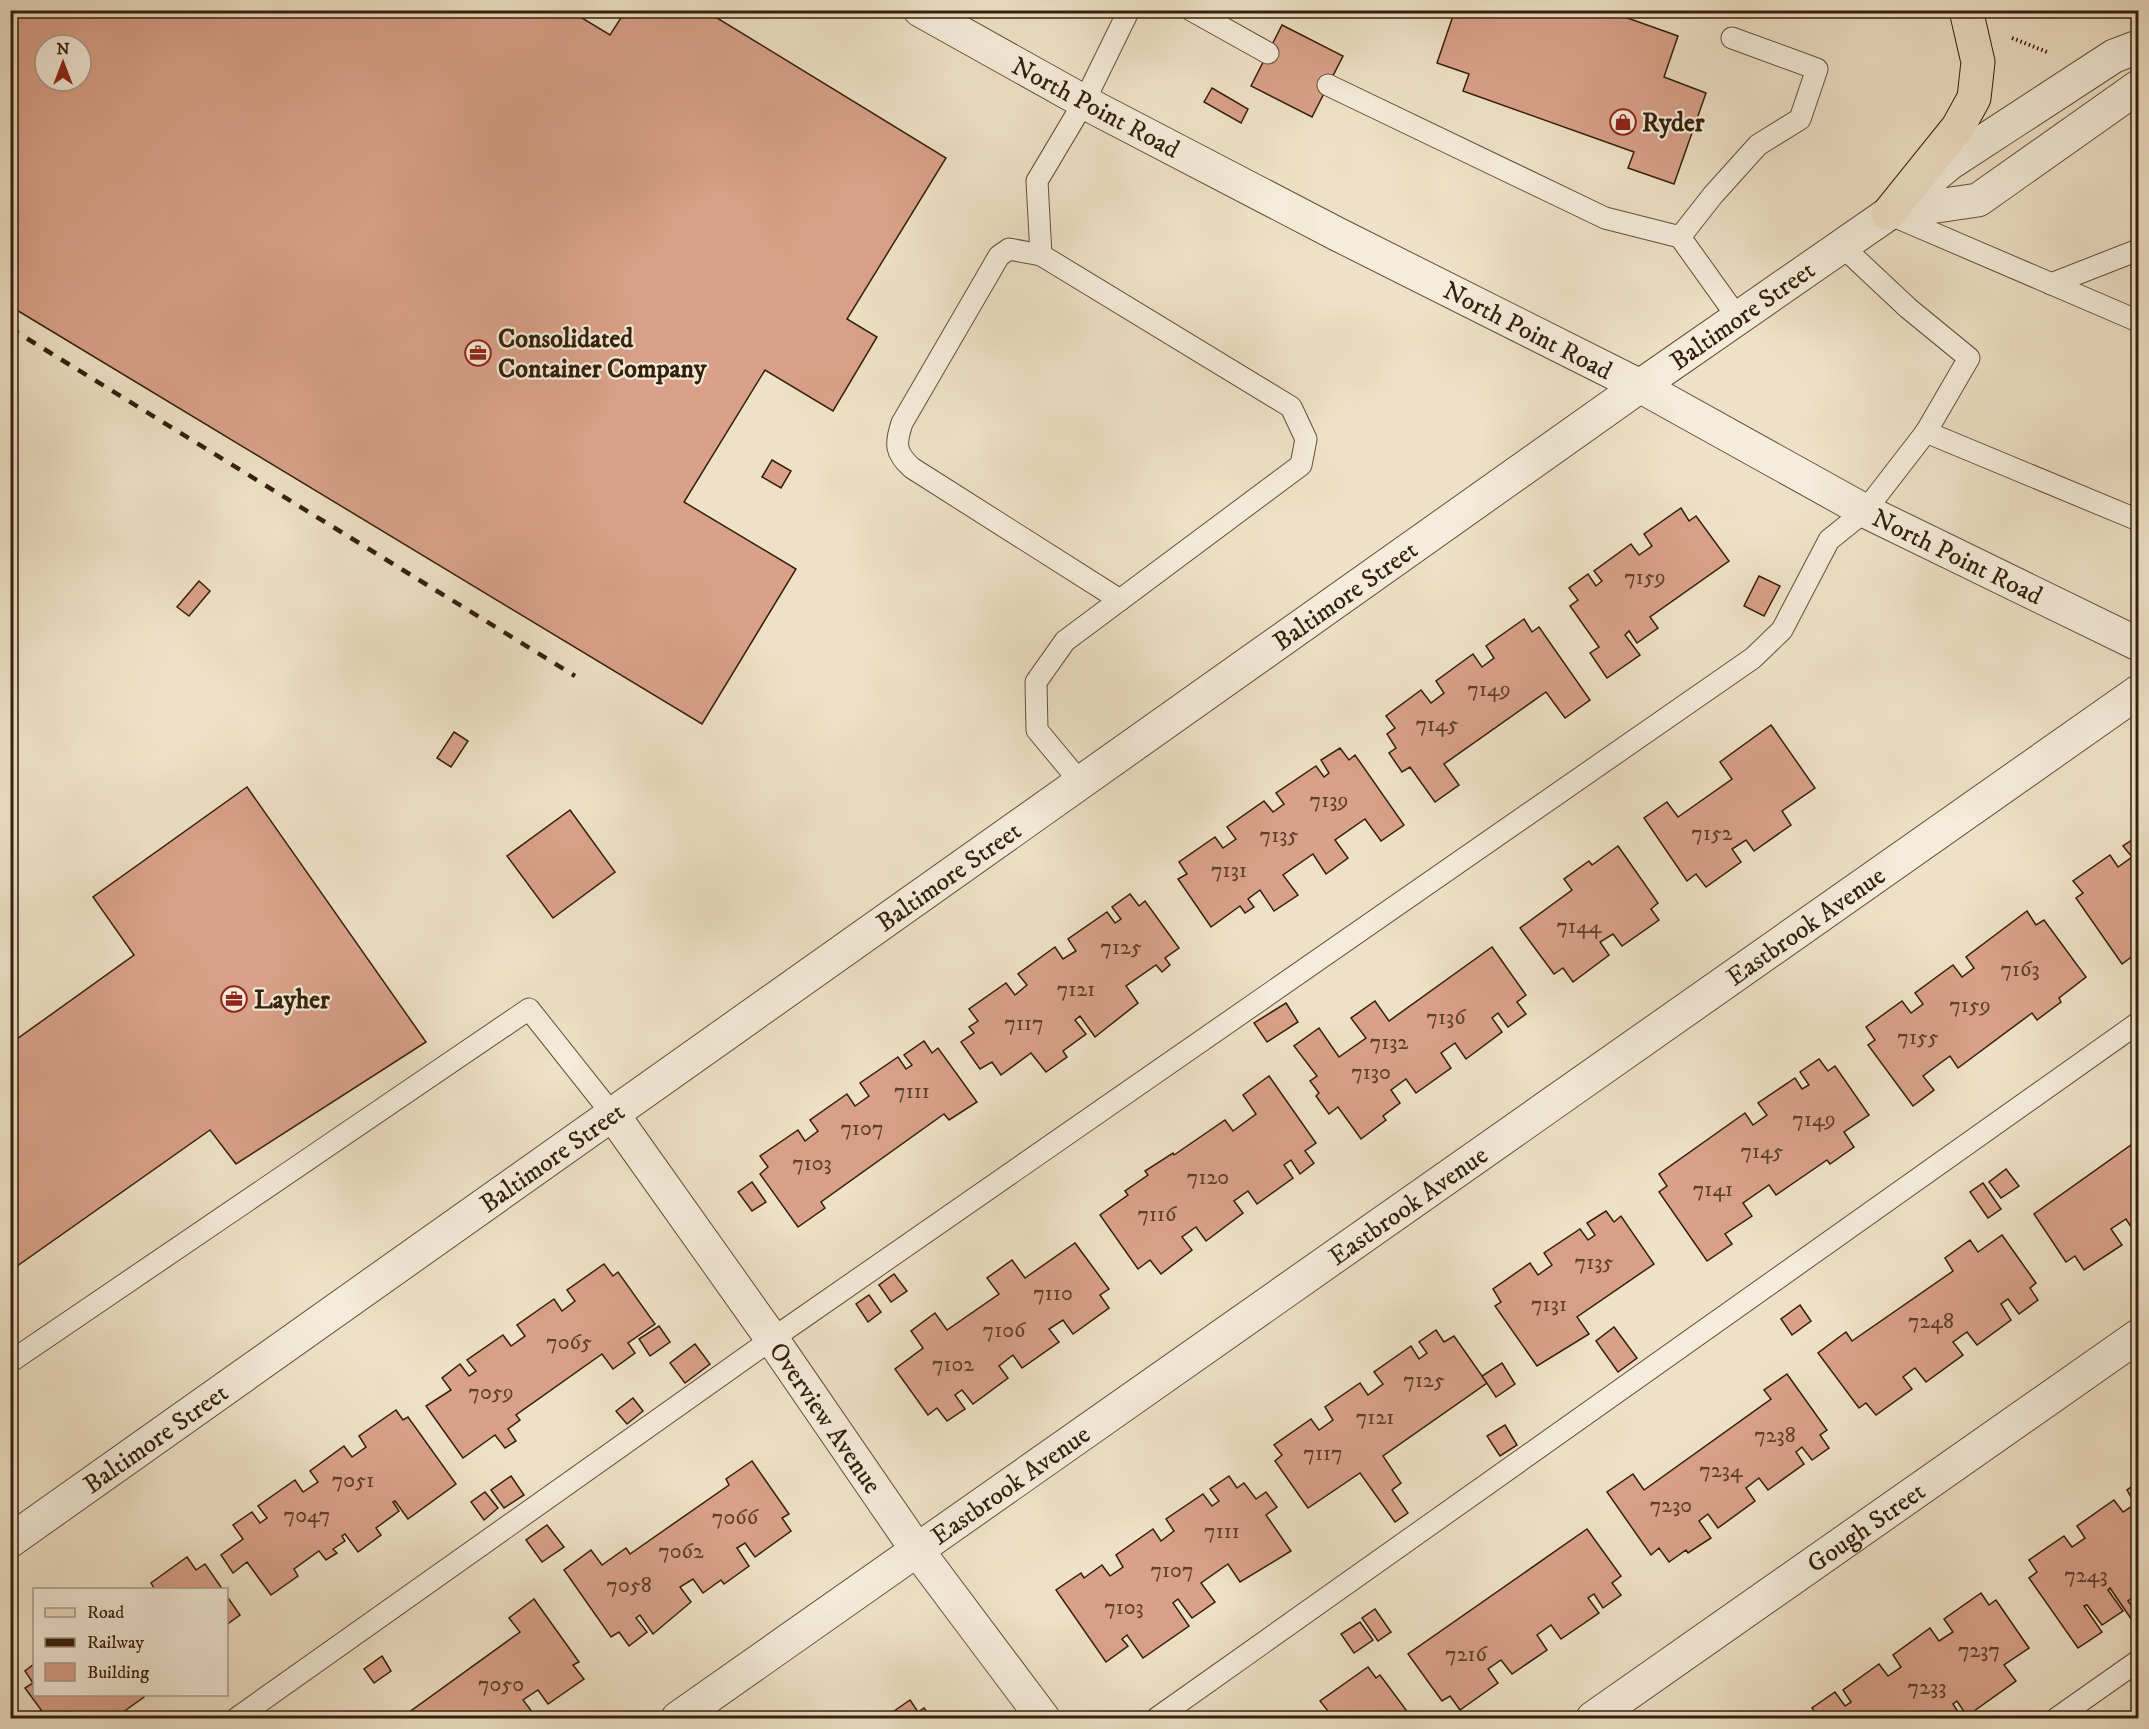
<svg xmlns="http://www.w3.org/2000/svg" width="2149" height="1729" viewBox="0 0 2149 1729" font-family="'IM FELL DW Pica',serif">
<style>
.building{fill:#d9a189;stroke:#34200a;stroke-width:1.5;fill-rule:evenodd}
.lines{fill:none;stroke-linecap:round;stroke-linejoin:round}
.service-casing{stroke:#635039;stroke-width:23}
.minor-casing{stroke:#635039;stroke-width:35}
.tertiary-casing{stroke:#635039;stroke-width:35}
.primary-casing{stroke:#34200a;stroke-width:35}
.path{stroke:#34200a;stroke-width:4;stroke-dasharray:1.5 3;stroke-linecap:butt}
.service{stroke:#f5ecdb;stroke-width:21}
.minor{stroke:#f5ecdb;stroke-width:33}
.tertiary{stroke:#f5ecdb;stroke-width:33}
.primary{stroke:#efe1c7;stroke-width:33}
.rail{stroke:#34200a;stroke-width:4.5;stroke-dasharray:10 10;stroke-linecap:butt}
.labels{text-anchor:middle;stroke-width:4.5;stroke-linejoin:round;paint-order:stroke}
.number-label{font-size:22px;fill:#5d402a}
.street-label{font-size:26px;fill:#34200a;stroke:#f5ecdb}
.poi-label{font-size:26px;font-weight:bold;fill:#34200a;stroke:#f5ecdb;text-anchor:start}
</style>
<rect width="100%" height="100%" fill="#efe1c7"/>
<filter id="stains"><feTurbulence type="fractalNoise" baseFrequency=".00333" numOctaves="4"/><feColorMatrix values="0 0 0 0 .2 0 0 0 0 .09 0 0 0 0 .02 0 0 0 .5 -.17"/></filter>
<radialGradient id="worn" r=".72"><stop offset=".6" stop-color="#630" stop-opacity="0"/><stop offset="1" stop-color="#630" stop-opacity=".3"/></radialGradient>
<g class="building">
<path d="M10,10h559l41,25 16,-25h78l242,148 -99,161 30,18 -44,74 -68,-41 -81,132 112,67 -94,155 -692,-418zM45,45h36v36h-36z"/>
<polygon points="1455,10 1605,10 1678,36 1664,77 1706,93 1674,184 1628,168 1634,152 1463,91 1469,74 1437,63"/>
<polygon points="1282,25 1343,56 1312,117 1251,86"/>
<polygon points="1212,88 1248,109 1241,123 1204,102"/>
<polygon points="772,460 791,471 781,488 762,477"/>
<polygon points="1681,508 1689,521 1696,516 1729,561 1650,617 1658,628 1637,643 1629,631 1625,635 1640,655 1607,678 1590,653 1599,647 1570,606 1578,600 1569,588 1588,574 1596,586 1602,581 1594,571 1631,544 1639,555 1652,546 1644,534"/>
<polygon points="1759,576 1780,586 1764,616 1744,606"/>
<polygon points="199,581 210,591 189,616 177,607"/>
<polygon points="1524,619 1532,632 1539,627 1590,700 1565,718 1546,692 1444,764 1459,785 1435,802 1410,767 1402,772 1389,753 1396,748 1387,734 1395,728 1386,716 1421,690 1431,703 1444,693 1436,681 1473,654 1482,667 1494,658 1486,646"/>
<polygon points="1771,725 1815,788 1782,811 1791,825 1754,851 1746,840 1732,849 1741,862 1706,887 1696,874 1687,881 1644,818 1667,802 1678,817 1732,779 1720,762"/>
<polygon points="454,732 468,741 451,767 437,758"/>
<polygon points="1340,748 1349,760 1355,755 1404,825 1381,841 1365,819 1335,840 1348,858 1326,874 1313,854 1283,875 1298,895 1274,911 1260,890 1248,899 1254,907 1245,913 1240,906 1211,927 1178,879 1187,874 1179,862 1215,837 1223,848 1236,839 1227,827 1264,801 1273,812 1284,804 1276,793 1316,766 1324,777 1329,773 1321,760"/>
<polygon points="247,787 426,1042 236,1164 210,1130 10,1271 10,1044 134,955 93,897"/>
<polygon points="570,810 615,872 553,918 507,856"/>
<polygon points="2138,836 2138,952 2122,964 2076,898 2083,893 2073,881 2110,855 2118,867 2132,857 2123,846"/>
<polygon points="1618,846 1658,903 1651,909 1659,920 1622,946 1613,934 1600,942 1609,955 1573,982 1563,968 1554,974 1520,928 1572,890 1564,879 1589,861 1592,865"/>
<polygon points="1130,894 1139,906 1145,901 1179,948 1165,958 1170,965 1162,972 1156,965 1126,986 1138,1003 1095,1037 1080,1016 1075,1020 1086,1034 1063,1051 1067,1057 1046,1072 1031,1053 1001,1075 992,1062 980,1069 961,1042 974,1033 969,1027 978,1021 969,1009 1006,983 1015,995 1027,985 1018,974 1055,947 1063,959 1076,951 1068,939 1107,912 1115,923 1121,919 1112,907"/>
<polygon points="2027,911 2036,925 2044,920 2086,977 2059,998 2061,1002 2037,1020 2032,1013 1958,1068 1950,1056 1923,1076 1934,1090 1913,1106 1868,1045 1875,1040 1866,1027 1902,1001 1911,1013 1923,1004 1915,993 1953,965 1962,977 1974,968 1966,957"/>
<polygon points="1492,947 1526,995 1517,1002 1526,1014 1508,1027 1498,1013 1492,1018 1502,1032 1466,1059 1455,1043 1441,1053 1451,1068 1416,1093 1406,1079 1391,1090 1400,1103 1383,1116 1386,1120 1361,1139 1338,1107 1329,1114 1316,1096 1319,1093 1310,1081 1317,1076 1294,1046 1319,1028 1339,1057 1366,1038 1351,1018 1375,1001 1389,1021"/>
<polygon points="1286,1003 1298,1022 1267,1042 1254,1023"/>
<polygon points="924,1041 932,1053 938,1048 977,1102 949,1120 944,1114 821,1202 825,1208 798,1227 760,1174 768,1167 760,1156 798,1130 805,1141 818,1131 810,1120 847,1094 855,1106 869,1096 860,1083 898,1057 906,1069 912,1065 904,1055"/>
<polygon points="1819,1059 1828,1071 1835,1066 1869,1115 1844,1132 1854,1147 1830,1164 1827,1160 1776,1195 1769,1185 1743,1203 1752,1216 1725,1234 1732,1244 1707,1261 1659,1192 1667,1186 1659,1174 1745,1113 1753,1125 1767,1115 1758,1103 1795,1078 1802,1089 1809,1085 1800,1072"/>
<polygon points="1269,1076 1316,1143 1305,1151 1314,1163 1300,1174 1291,1160 1284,1165 1293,1178 1257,1204 1248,1191 1234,1201 1243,1213 1206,1241 1196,1227 1182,1237 1192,1250 1161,1274 1150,1260 1138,1269 1100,1215 1128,1195 1125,1191 1148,1175 1145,1171 1173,1153 1174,1155 1225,1120 1233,1131 1256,1114 1243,1095"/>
<polygon points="2138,1140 2138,1231 2135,1233 2126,1219 2111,1229 2122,1245 2084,1270 2075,1256 2066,1262 2034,1214"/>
<polygon points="2006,1169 2019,1186 2001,1198 1989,1182"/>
<polygon points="752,1182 766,1202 752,1211 738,1192"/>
<polygon points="1983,1183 2001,1209 1988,1218 1970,1192"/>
<polygon points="1606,1211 1614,1222 1621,1216 1654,1264 1577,1317 1589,1334 1537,1366 1495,1306 1501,1302 1493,1289 1530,1263 1538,1275 1552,1265 1544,1253 1580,1229 1588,1240 1595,1235 1587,1223"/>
<polygon points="2002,1235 2036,1283 2030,1288 2038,1300 2019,1314 2008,1299 2001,1304 2011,1320 1977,1345 1967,1332 1953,1342 1963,1355 1926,1382 1915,1368 1903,1377 1912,1389 1876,1415 1866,1403 1859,1408 1818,1353 1846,1332 1852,1341 1953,1271 1945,1258 1970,1240 1978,1252"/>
<polygon points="1075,1243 1109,1289 1100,1295 1109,1308 1073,1334 1063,1320 1049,1329 1059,1342 1022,1368 1013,1355 999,1366 1008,1378 973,1404 962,1390 955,1395 965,1409 947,1421 937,1408 928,1415 895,1369 923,1348 911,1331 935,1313 947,1330 999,1294 987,1278 1012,1260 1025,1278"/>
<polygon points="604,1264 613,1276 618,1272 655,1324 628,1343 635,1353 613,1369 602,1354 516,1415 520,1420 508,1429 516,1441 505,1448 495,1435 463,1458 426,1406 451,1390 442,1378 460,1364 469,1376 476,1371 467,1360 503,1335 511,1346 525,1336 517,1325 554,1299 562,1311 575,1301 567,1290"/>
<polygon points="894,1274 907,1291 891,1302 879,1285"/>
<polygon points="869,1295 881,1312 868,1322 856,1304"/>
<polygon points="1800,1305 1811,1321 1792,1335 1781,1319"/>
<polygon points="659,1326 670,1342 650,1356 639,1339"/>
<polygon points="1614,1327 1637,1358 1618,1372 1596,1341"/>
<polygon points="1436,1330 1444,1342 1454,1336 1487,1383 1383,1456 1401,1483 1392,1490 1408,1513 1395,1522 1360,1473 1308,1508 1275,1461 1282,1455 1274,1445 1311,1419 1319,1430 1333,1420 1325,1407 1360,1383 1368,1395 1383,1384 1374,1372 1411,1346 1419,1359 1427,1353 1419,1342"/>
<polygon points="695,1344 710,1364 685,1383 670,1363"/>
<polygon points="1502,1363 1515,1384 1496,1397 1482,1376"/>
<polygon points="1787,1374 1827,1430 1820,1435 1829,1448 1812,1460 1802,1447 1796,1452 1804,1464 1768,1490 1759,1478 1746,1488 1755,1501 1718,1528 1708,1514 1699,1521 1711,1538 1688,1553 1686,1550 1669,1562 1659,1548 1651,1555 1607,1492 1633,1474 1644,1490 1771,1399 1764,1390"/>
<polygon points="633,1398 643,1411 627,1424 616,1411"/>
<polygon points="396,1410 403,1420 408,1417 456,1484 408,1519 395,1501 393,1502 399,1511 376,1528 381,1535 358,1552 345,1534 342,1536 345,1541 333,1549 337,1553 326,1560 319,1551 294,1569 298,1576 271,1595 247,1562 233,1573 221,1555 243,1539 233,1525 252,1512 260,1523 267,1518 258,1506 295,1480 303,1492 318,1482 310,1471 344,1446 352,1457 366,1447 359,1436"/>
<polygon points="1505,1425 1517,1445 1500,1456 1487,1436"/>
<polygon points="752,1461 789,1514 782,1518 791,1531 755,1557 745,1543 737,1548 749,1566 724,1584 721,1580 703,1593 693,1579 680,1587 691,1602 653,1634 640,1615 636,1618 647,1632 629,1646 619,1632 611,1637 564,1570 591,1550 602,1565 626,1548 630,1554 729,1485 726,1479"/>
<polygon points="511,1476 524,1495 504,1508 491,1490"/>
<polygon points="1229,1476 1237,1488 1244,1483 1256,1499 1266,1492 1277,1507 1266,1515 1291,1551 1240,1582 1228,1564 1201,1583 1215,1602 1192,1618 1178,1599 1173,1603 1189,1626 1143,1658 1127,1635 1122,1639 1128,1646 1106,1662 1056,1590 1081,1573 1084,1578 1102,1565 1110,1576 1123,1567 1116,1555 1153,1529 1161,1541 1174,1531 1166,1519 1203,1494 1212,1506 1219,1501 1210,1489"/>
<polygon points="2138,1482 2138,1570 2135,1572 2138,1577 2138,1594 2128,1601 2133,1608 2138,1605 2138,1629 2110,1588 2108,1590 2123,1611 2102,1625 2087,1605 2084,1606 2102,1632 2078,1648 2029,1578 2037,1572 2029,1560 2064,1536 2072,1547 2085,1538 2077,1526 2114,1500 2123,1512 2135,1504 2127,1490"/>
<polygon points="485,1492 498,1508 484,1520 471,1502"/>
<polygon points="547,1525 564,1547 542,1562 526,1540"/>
<polygon points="1587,1529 1621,1576 1612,1583 1621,1595 1603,1608 1594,1594 1588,1598 1599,1613 1561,1639 1551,1625 1537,1635 1547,1650 1512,1674 1501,1660 1488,1669 1498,1683 1460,1710 1450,1696 1442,1701 1408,1654"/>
<polygon points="187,1557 196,1570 205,1564 223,1590 155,1590 151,1583"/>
<polygon points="1981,1593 1989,1605 1996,1600 2029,1648 2004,1665 2016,1681 1967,1716 1957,1701 1953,1704 1962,1718 1819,1718 1812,1708 1835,1692 1845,1706 1851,1702 1843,1690 1879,1664 1888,1676 1901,1667 1893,1655 1930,1628 1939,1641 1953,1632 1944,1619"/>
<polygon points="226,1595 240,1615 226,1625"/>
<polygon points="534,1599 579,1662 573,1665 584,1679 548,1704 538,1690 523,1700 533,1713 525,1718 401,1718 520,1632 509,1618"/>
<polygon points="1375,1609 1391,1632 1378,1641 1362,1618"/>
<polygon points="1360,1622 1373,1640 1354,1653 1341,1634"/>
<polygon points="382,1656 391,1671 374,1683 364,1669"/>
<polygon points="34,1664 34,1694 142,1694 144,1697 119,1715 122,1718 89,1718 87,1716 88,1718 47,1718 25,1688 33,1683 25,1671"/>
<polygon points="1368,1667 1376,1678 1380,1675 1412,1718 1318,1718 1328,1711 1320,1701"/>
<polygon points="910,1700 918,1712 924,1708 932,1718 884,1718"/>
</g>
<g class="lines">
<g class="service-casing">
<g id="service">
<polyline points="1191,10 1268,53"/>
<polyline points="1328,85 1605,218 1680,237 1738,318"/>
<polyline points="1891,215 2138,321"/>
<polyline points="1680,237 1713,195 1758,145 1800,119 1817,69 1732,38"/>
<path d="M1041,255l-32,-6 -10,7 -97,167c-7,21 -7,30 10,45l208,132"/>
<polyline points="2051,284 2138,250"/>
<polyline points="1926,432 2138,520"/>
<polyline points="1081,783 1037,730 1036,682 1065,641 1301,465 1306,439 1291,407 1041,255 1037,181 1084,102 1129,10"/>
<polyline points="10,1362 529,1009 613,1115"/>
<polyline points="237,1718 772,1339 1753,658 1782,630 1829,540 1865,511 1926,432 1969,358 1908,308 1842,246"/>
<polyline points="1157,1718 2138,1023"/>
<polyline points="2057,1718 2138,1661"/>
</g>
</g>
<g class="minor-casing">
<g id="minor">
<path id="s1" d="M613,1115l159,224 145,211 126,168"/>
<path id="s2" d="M10,1541l1630,-1155 -303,-152 -240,-125 -177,-99"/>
<path id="s3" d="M678,1718l1460,-1026"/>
<path id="s4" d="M1593,1718l545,-382"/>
</g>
</g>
<g class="tertiary-casing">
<g id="tertiary">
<path id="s5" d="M2138,47l-24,9 -164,107 -62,51 -248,172 225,125 273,133"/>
<polyline points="1889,213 1978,200 2138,87"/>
</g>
</g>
<g class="primary-casing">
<polyline id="primary" points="1888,214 1958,127 1974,98 1978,62 1966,10"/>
</g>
<polyline class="path" points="2012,38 2047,52"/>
<use href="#service" class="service"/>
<use href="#minor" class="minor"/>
<use href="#tertiary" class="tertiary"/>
<use href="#primary" class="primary"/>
<polyline class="rail" points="10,328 575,676"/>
</g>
<defs>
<g id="shop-ring" transform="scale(1.35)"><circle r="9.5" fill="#f5ecdb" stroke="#8f2418" stroke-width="1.5"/><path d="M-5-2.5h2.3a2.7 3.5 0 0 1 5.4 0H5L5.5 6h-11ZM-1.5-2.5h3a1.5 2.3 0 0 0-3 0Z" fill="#8f2418"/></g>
<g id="office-ring" transform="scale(1.35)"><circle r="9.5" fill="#f5ecdb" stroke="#8f2418" stroke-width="1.5"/><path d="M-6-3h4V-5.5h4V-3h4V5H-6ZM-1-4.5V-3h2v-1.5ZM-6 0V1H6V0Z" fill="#8f2418"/></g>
</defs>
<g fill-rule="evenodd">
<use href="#shop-ring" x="1623" y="122"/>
<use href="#office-ring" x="478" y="353"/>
<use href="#office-ring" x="234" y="999"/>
</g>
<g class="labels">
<g class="number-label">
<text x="1645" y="584">7159</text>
<text x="1489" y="696">7149</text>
<text x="1437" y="731">7145</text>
<text x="1329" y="807">7139</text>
<text x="1712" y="840">7152</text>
<text x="1279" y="842">7135</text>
<text x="1229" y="877">7131</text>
<text x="1579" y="933">7144</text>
<text x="1121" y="954">7125</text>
<text x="2020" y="976">7163</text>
<text x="1076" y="996">7121</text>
<text x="1970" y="1012">7159</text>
<text x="1446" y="1024">7136</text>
<text x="1024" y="1030">7117</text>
<text x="1918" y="1044">7155</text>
<text x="1389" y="1049">7132</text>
<text x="1371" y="1079">7130</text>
<text x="912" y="1098">7111</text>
<text x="1814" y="1126">7149</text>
<text x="862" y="1135">7107</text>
<text x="1762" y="1158">7145</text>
<text x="812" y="1170">7103</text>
<text x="1208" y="1184">7120</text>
<text x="1713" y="1196">7141</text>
<text x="1157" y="1221">7116</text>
<text x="1594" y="1269">7135</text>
<text x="1053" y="1300">7110</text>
<text x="1549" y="1311">7131</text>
<text x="1931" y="1328">7248</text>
<text x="1004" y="1337">7106</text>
<text x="569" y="1349">7065</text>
<text x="953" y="1371">7102</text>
<text x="1424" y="1387">7125</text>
<text x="491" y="1399">7059</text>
<text x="1375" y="1424">7121</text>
<text x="1775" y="1442">7238</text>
<text x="1323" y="1460">7117</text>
<text x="1721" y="1477">7234</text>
<text x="353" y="1487">7051</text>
<text x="1671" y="1512">7230</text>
<text x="307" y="1522">7047</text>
<text x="735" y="1524">7066</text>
<text x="1222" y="1538">7111</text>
<text x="681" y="1558">7062</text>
<text x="1172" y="1577">7107</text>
<text x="2086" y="1582">7243</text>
<text x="629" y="1592">7058</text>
<text x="1124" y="1614">7103</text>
<text x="1979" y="1657">7237</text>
<text x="1466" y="1661">7216</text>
<text x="501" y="1691">7050</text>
<text x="1927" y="1694">7233</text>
</g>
<g class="street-label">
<text transform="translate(1096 107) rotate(28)" y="9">North Point Road</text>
<text transform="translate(1742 315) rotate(-35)" y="9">Baltimore Street</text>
<text transform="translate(1528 330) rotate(27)" y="9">North Point Road</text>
<text dy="9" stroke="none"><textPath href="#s5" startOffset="964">North Point Road</textPath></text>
<text dy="9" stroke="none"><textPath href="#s2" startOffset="1636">Baltimore Street</textPath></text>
<text dy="9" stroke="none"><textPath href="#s2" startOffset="1150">Baltimore Street</textPath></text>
<text dy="9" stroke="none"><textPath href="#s3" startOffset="1378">Eastbrook Avenue</textPath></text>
<text dy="9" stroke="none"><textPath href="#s2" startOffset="664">Baltimore Street</textPath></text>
<text dy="9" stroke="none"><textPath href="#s3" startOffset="892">Eastbrook Avenue</textPath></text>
<text dy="9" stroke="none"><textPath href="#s1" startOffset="370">Overview Avenue</textPath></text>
<text dy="9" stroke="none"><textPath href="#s2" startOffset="178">Baltimore Street</textPath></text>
<text dy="9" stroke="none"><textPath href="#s3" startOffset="406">Eastbrook Avenue</textPath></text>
<text dy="9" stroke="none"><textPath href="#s4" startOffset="333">Gough Street</textPath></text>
</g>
<g class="poi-label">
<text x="1642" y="131">Ryder</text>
<text x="498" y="347">Consolidated<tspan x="498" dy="30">Container Company</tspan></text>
<text x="254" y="1008">Layher</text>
</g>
</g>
<rect width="2149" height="1729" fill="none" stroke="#efe1c7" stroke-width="36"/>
<rect x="12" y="12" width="2125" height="1705" fill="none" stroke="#34200a" stroke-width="3"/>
<rect x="18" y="18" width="2113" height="1693" fill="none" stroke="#34200a" stroke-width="1.5"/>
<rect x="33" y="1588" width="195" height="108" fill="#f5ecdb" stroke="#a89a87" stroke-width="1.5"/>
<rect x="45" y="1608" width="30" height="9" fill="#efe1c7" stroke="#a89a87" stroke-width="1.5"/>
<text x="87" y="1618" font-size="18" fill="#34200a">Road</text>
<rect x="45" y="1638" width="30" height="9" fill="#34200a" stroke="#a89a87" stroke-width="1.5"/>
<text x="87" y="1648" font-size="18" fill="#34200a">Railway</text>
<rect x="45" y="1663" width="30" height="18" fill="#d9a189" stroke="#a89a87" stroke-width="1.5"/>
<text x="87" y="1678" font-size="18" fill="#34200a">Building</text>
<g transform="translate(63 63)"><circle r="28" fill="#f5ecdb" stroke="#a89a87" stroke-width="1.5"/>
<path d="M0-4.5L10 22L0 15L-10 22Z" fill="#8f2418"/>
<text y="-9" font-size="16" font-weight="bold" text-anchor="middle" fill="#34200a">N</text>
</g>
<rect width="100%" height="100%" filter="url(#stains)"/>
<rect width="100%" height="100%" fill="url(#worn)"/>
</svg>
